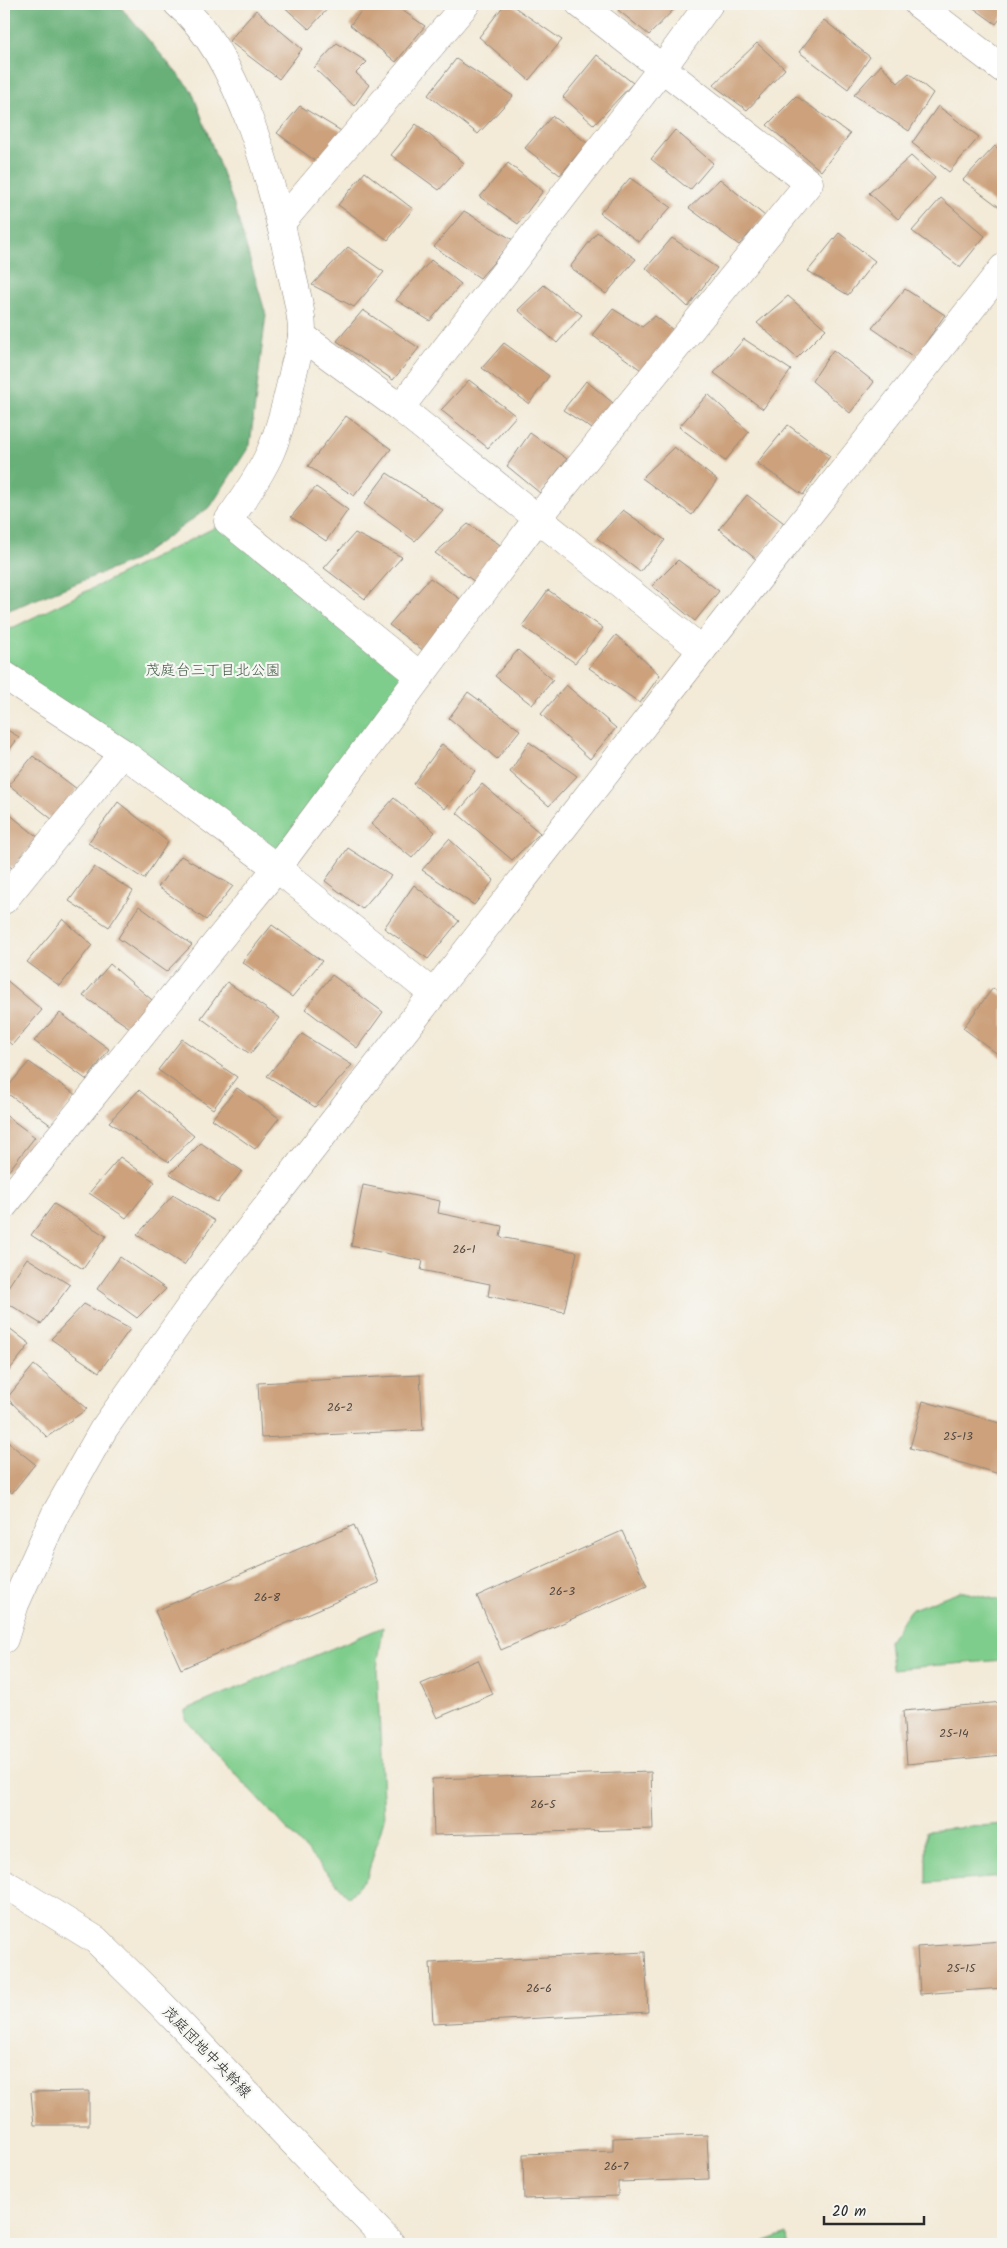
<svg xmlns="http://www.w3.org/2000/svg" width="1007" height="2248" viewBox="0 0 1007 2248" font-family="Kalam,'Klee One',sans-serif">
<style>
.green{fill:#7fcd8c;stroke:#557c5c}
.forest{fill:#67b078;stroke:#496e52}
.building{fill:#cca17c}
.lines{fill:none;stroke-linecap:round;stroke-linejoin:round}
.minor-casing{stroke:#8f8a81;stroke-width:29}
.minor{stroke:#fff;stroke-width:28}
.labels{text-anchor:middle;stroke-width:4.5;stroke-linejoin:round;paint-order:stroke}
.number-label{font-size:12px;fill:#53483f}
.park-label{font-size:15px;fill:#445c48;stroke:#f6f6f2}
.street-label{font-size:15px;fill:#2b2b2b;stroke:#f6f6f2}
</style>
<rect width="100%" height="100%" fill="#f6f6f2"/>
<filter id="ink" filterUnits="userSpaceOnUse"><feTurbulence type="fractalNoise" baseFrequency=".02" numOctaves="2"/><feDisplacementMap in="SourceGraphic" scale="10" xChannelSelector="R" yChannelSelector="G"/><feConvolveMatrix kernelMatrix="1 2 1 2 8 2 1 2 1" color-interpolation-filters="sRGB"/></filter>
<filter id="wash" filterUnits="userSpaceOnUse"><feTurbulence type="fractalNoise" baseFrequency=".0096" numOctaves="4" result="noise"/><feDisplacementMap in="SourceGraphic" scale="20" xChannelSelector="R" yChannelSelector="G"/><feGaussianBlur stdDeviation="1.12" result="paint"/><feColorMatrix in="noise" values="0 0 0 0 0 0 0 0 0 0 0 0 0 0 0 0 0 1.4 0 .05"/><feComposite in="paint" operator="in"/></filter>
<g filter="url(#wash)">
<rect width="100%" height="100%" fill="#f3ead7"/>
<g class="green">
<polygon points="228,521 419,675 277,868 4,677 4,632"/>
<polygon points="960,1591 1003,1601 1003,1660 892,1669 889,1641 910,1610"/>
<polygon points="383,1627 377,1669 384,1819 367,1877 349,1897 185,1719 185,1710"/>
<polygon points="1003,1824 1003,1877 926,1883 926,1831"/>
<polygon points="787,2233 788,2244 758,2244"/>
</g>
<polygon class="forest" points="4,4 118,4 192,91 233,202 266,315 250,445 211,506 135,560 4,612"/>
<g id="blocks">
<g class="building">
<polygon points="281,4 332,4 309,29"/>
<polygon points="367,4 393,4 425,26 396,62 350,25"/>
<polygon points="505,4 510,4 562,40 529,80 479,37"/>
<polygon points="625,4 679,4 649,35 618,10"/>
<polygon points="968,4 1003,4 1003,15 996,24"/>
<polygon points="256,10 302,49 279,79 229,41"/>
<polygon points="824,20 870,57 848,89 799,52"/>
<polygon points="337,43 367,62 356,73 369,85 354,106 314,68"/>
<polygon points="757,43 785,69 747,110 713,85"/>
<polygon points="597,55 633,83 594,125 563,97"/>
<polygon points="456,59 513,96 478,134 428,95"/>
<polygon points="881,65 898,83 909,73 933,93 909,131 854,95"/>
<polygon points="796,96 850,134 821,171 767,125"/>
<polygon points="300,106 343,132 318,163 277,133"/>
<polygon points="938,106 979,137 949,172 912,143"/>
<polygon points="552,116 587,143 560,175 525,148"/>
<polygon points="416,124 464,163 439,190 391,155"/>
<polygon points="675,130 713,163 690,190 651,159"/>
<polygon points="995,146 1003,153 1002,209 963,180"/>
<polygon points="911,156 935,178 898,219 869,193"/>
<polygon points="508,163 543,191 518,224 480,197"/>
<polygon points="365,172 413,209 388,240 338,205"/>
<polygon points="630,178 671,207 639,242 600,213"/>
<polygon points="720,179 765,216 739,245 689,208"/>
<polygon points="941,198 985,236 960,267 912,231"/>
<polygon points="464,211 513,240 480,278 434,247"/>
<polygon points="597,232 636,259 606,294 570,267"/>
<polygon points="839,233 875,261 848,295 808,271"/>
<polygon points="672,238 717,268 688,307 646,268"/>
<polygon points="348,247 384,272 354,307 312,285"/>
<polygon points="431,260 461,284 430,321 396,300"/>
<polygon points="544,285 582,315 557,343 518,310"/>
<polygon points="905,289 945,315 915,358 872,328"/>
<polygon points="788,296 826,329 797,358 757,323"/>
<polygon points="613,309 642,327 655,316 673,330 644,372 592,335"/>
<polygon points="363,310 419,348 393,380 337,341"/>
<polygon points="744,339 791,370 763,409 714,373"/>
<polygon points="504,343 549,376 529,404 482,368"/>
<polygon points="833,350 874,382 850,413 812,381"/>
<polygon points="469,380 516,416 488,448 441,410"/>
<polygon points="586,381 618,407 597,432 563,410"/>
<polygon points="708,394 749,432 725,461 679,427"/>
<polygon points="346,416 391,449 354,496 308,466"/>
<polygon points="788,425 830,456 803,495 757,463"/>
<polygon points="530,433 567,459 540,493 507,466"/>
<polygon points="674,447 717,480 692,515 642,478"/>
<polygon points="387,473 443,510 415,541 364,504"/>
<polygon points="316,487 348,510 326,541 291,517"/>
<polygon points="747,495 784,523 757,560 719,529"/>
<polygon points="623,510 665,540 640,572 597,538"/>
<polygon points="468,524 502,546 475,582 435,553"/>
<polygon points="355,533 402,557 365,599 324,568"/>
<polygon points="678,560 719,591 695,621 652,586"/>
<polygon points="430,578 463,601 424,651 389,625"/>
<polygon points="548,590 603,628 575,663 522,626"/>
<polygon points="616,635 660,675 640,703 589,668"/>
<polygon points="518,650 553,680 532,705 495,676"/>
<polygon points="566,685 616,728 590,759 541,714"/>
<polygon points="468,692 520,730 497,759 449,718"/>
<polygon points="4,728 19,737 4,757"/>
<polygon points="529,742 577,776 549,806 510,772"/>
<polygon points="442,744 475,771 445,809 413,784"/>
<polygon points="33,756 77,789 53,820 9,785"/>
<polygon points="482,784 540,833 512,860 457,813"/>
<polygon points="394,798 435,832 412,858 371,824"/>
<polygon points="118,802 168,842 144,879 88,843"/>
<polygon points="4,810 39,838 12,868 4,862"/>
<polygon points="449,839 494,880 474,905 422,870"/>
<polygon points="348,848 391,876 362,909 325,881"/>
<polygon points="181,856 233,886 206,920 158,887"/>
<polygon points="94,867 133,891 109,927 69,901"/>
<polygon points="414,885 459,921 428,959 384,928"/>
<polygon points="139,906 192,945 166,972 118,938"/>
<polygon points="63,919 92,945 60,986 27,962"/>
<polygon points="272,925 322,961 292,997 242,962"/>
<polygon points="110,964 152,1000 130,1028 83,996"/>
<polygon points="332,975 383,1012 357,1048 305,1009"/>
<polygon points="4,978 42,1010 12,1045 4,1038"/>
<polygon points="227,982 280,1018 250,1054 201,1018"/>
<polygon points="993,988 1003,996 1003,1058 963,1028"/>
<polygon points="60,1013 109,1049 87,1080 34,1041"/>
<polygon points="302,1034 352,1065 315,1107 267,1076"/>
<polygon points="182,1039 237,1077 213,1109 158,1070"/>
<polygon points="29,1062 76,1095 52,1126 4,1091"/>
<polygon points="237,1088 279,1118 255,1149 212,1119"/>
<polygon points="139,1090 194,1136 169,1162 109,1122"/>
<polygon points="4,1114 35,1137 7,1173 4,1171"/>
<polygon points="201,1143 242,1171 217,1202 170,1174"/>
<polygon points="120,1157 155,1182 126,1218 89,1193"/>
<polygon points="363,1185 440,1201 438,1213 502,1226 500,1237 577,1252 564,1312 488,1296 490,1284 421,1270 423,1261 351,1246"/>
<polygon points="173,1195 215,1221 184,1265 137,1235"/>
<polygon points="54,1204 106,1236 83,1269 31,1235"/>
<polygon points="120,1257 166,1289 137,1318 97,1289"/>
<polygon points="27,1258 70,1285 41,1324 4,1301 4,1293"/>
<polygon points="84,1304 130,1329 99,1372 51,1339"/>
<polygon points="4,1324 30,1344 4,1377"/>
<polygon points="34,1365 87,1409 47,1437 7,1398"/>
<polygon points="420,1375 423,1430 261,1438 258,1383"/>
<polygon points="923,1401 1003,1424 1003,1475 910,1448"/>
<polygon points="4,1439 35,1464 12,1493 4,1487"/>
<polygon points="354,1525 379,1583 181,1669 155,1611"/>
<polygon points="622,1531 647,1586 501,1650 477,1596"/>
<polygon points="478,1660 493,1694 437,1718 421,1684"/>
<polygon points="1003,1702 1003,1755 907,1764 903,1711"/>
<polygon points="651,1772 653,1829 434,1835 432,1779"/>
<polygon points="1003,1941 1003,1988 920,1994 917,1947"/>
<polygon points="645,1952 648,2012 433,2024 430,1963"/>
<polygon points="89,2091 89,2125 34,2125 31,2092"/>
<polygon points="707,2135 709,2179 618,2182 618,2196 524,2199 523,2154 613,2151 613,2138"/>
</g>
</g>
</g>
<g filter="url(#ink)">
<use href="#blocks" fill-opacity="0" stroke="#8f8a81" stroke-width="1"/>
<g class="lines">
<g class="minor-casing">
<g id="minor">
<path d="M178,4c63,52 96,186 113,265 4,21 12,45 11,67 -1,11 -6,23 -8,33 -6,28 -13,59 -24,84 -11,24 -27,47 -42,68l191,154"/>
<polyline points="918,4 1003,69"/>
<polyline points="281,223 466,4"/>
<polyline points="302,336 400,408 702,650"/>
<polyline points="400,408 663,67 709,4"/>
<polyline points="4,675 123,753 277,868 432,993"/>
<polyline points="4,900 123,753"/>
<polyline points="4,1205 277,868 538,518 809,183 580,4"/>
<polyline points="4,1639 15,1604 55,1515 103,1430 201,1291 702,650 1003,268"/>
<polyline points="4,1883 96,1940 161,2004 391,2244"/>
</g>
</g>
<use href="#minor" class="minor"/>
</g>
</g>
<g class="labels">
<g class="number-label">
<text x="464" y="1253">26-1</text>
<text x="340" y="1411">26-2</text>
<text x="958" y="1440">25-13</text>
<text x="562" y="1595">26-3</text>
<text x="267" y="1601">26-8</text>
<text x="954" y="1737">25-14</text>
<text x="543" y="1808">26-5</text>
<text x="961" y="1972">25-15</text>
<text x="539" y="1992">26-6</text>
<text x="616" y="2170">26-7</text>
</g>
<g class="park-label">
<text x="213" y="675">茂庭台三丁目北公園</text>
</g>
<g class="street-label">
<text transform="translate(207 2052) rotate(46)" y="5">茂庭団地中央幹線</text>
</g>
</g>
<rect width="1007" height="2248" fill="none" stroke="#f6f6f2" stroke-width="20"/>
<path d="M824 2216v8h100v-8" fill="none" stroke="#2b2b2b" stroke-width="2.5"/>
<text x="832" y="2216" font-size="15" fill="#2b2b2b" stroke="#f6f6f2" stroke-width="4" paint-order="stroke">20 m</text>
</svg>
